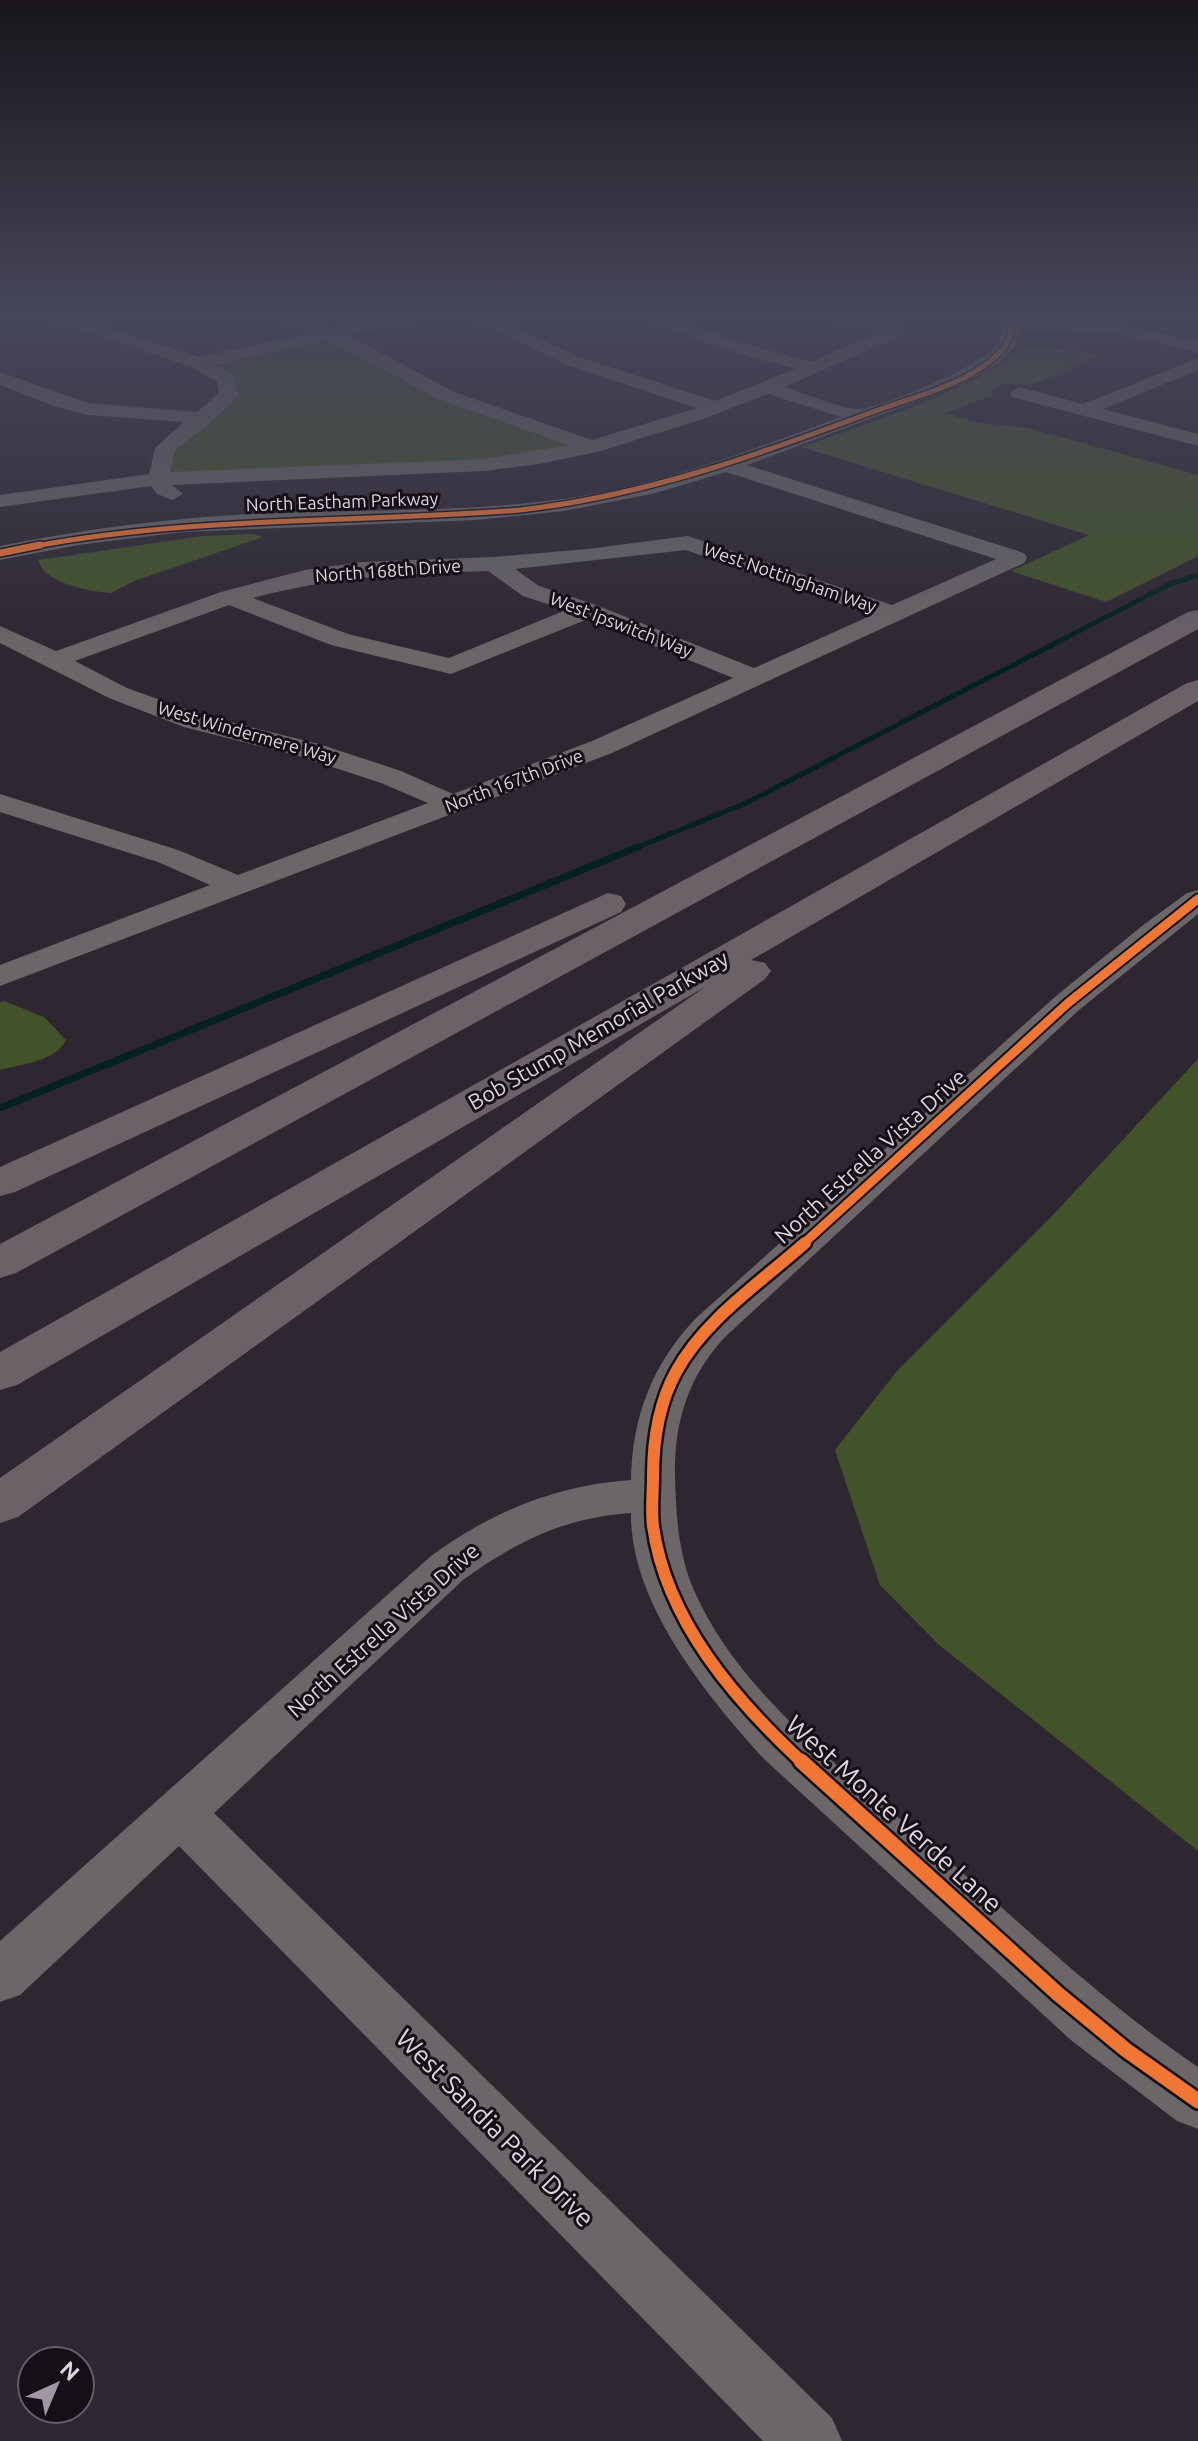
<svg xmlns="http://www.w3.org/2000/svg" width="1198" height="2441" viewBox="0 0 1198 2441" font-family="Ubuntu,sans-serif">
<style>
.green{fill:#435329}
.lines{fill:none;stroke-linecap:round;stroke-linejoin:round}
.stream-far1{stroke:#042022;stroke-width:5}
.stream{stroke:#042022;stroke-width:7}
.minor{fill:#6b6667;fill-rule:evenodd}
.highway{fill:#6a6267;fill-rule:evenodd}
.cycleway-far4-casing{stroke:#150f17;stroke-width:8}
.cycleway-far3-casing{stroke:#150f17;stroke-width:10}
.cycleway-far2-casing{stroke:#150f17;stroke-width:13}
.cycleway-far1-casing{stroke:#150f17;stroke-width:17}
.cycleway-casing{stroke:#150f17;stroke-width:20}
.cycleway-far4{stroke:#f07635;stroke-width:5}
.cycleway-far3{stroke:#f07635;stroke-width:7}
.cycleway-far2{stroke:#f07635;stroke-width:9}
.cycleway-far1{stroke:#f07635;stroke-width:12}
.cycleway{stroke:#f07635;stroke-width:15}
.labels{text-anchor:middle;stroke-width:6;stroke-linejoin:round;paint-order:stroke}
.far-street-label{font-size:18px;fill:#ded4e0;stroke:#150f17}
.street-label{font-size:22px;fill:#ded4e0;stroke:#150f17}
.near-street-label{font-size:26px;fill:#ded4e0;stroke:#150f17}
</style>
<rect width="100%" height="100%" fill="#2e2631"/>
<g class="green">
<polygon points="328,337 395,374 580,446 484,462 168,475 174,448 234,392 234,378 208,363"/>
<path d="M1021,345l79,10 -68,30 -29,-1 -11,6 1,5 -48,18 33,10 50,5 170,47v81l-92,46 -95,-31 78,-36 -288,-88c49,-18 196,-63 220,-102z"/>
<path d="M252,534l11,3 -129,44 -23,12c-23,-2 -66,-9 -73,-33l165,-24z"/>
<path d="M4,1001l40,16 22,23c-11,22 -45,24 -66,30v-68z"/>
<polygon points="1198,1059 1198,1851 938,1644 880,1585 835,1450 897,1371 1052,1216"/>
</g>
<g class="lines">
<polyline class="stream-far1" points="633,849 746,803 1170,584 1198,575"/>
<polyline class="stream" points="0,1108 638,847"/>
<g class="minor">
<path d="M45,315h26l128,42 112,-24 -40,-18h24l36,13 61,-13h32l-3,4 -73,16 106,57 138,48 105,-32 -130,-43 -101,-50h23l90,42 136,44 80,-32 -81,-23 -67,-27 -3,-4h24l58,23 85,24 69,-30 -50,-13 -3,-4h29l47,12 3,4 -3,4 -119,52c18,5 63,25 78,22 28,-5 119,-43 135,-64 7,-10 6,-19 5,-30l110,8 86,19v10l-86,-19 -91,-4 -6,17 -16,17 -36,21 -216,81 277,88 3,5 -3,5 -412,190 -612,233v-21l210,-80 -52,-23 -158,-50v-18l178,56 60,25 190,-72 -47,-20 -82,-27 -115,-29 -75,-29 -109,-55v-17l56,25 165,-59 84,-22 57,-8 131,-5 94,-8 101,-13 204,69 104,-46 -270,-87 -74,22 -88,17 -88,9 -293,12 -105,13 -78,15v-14c84,-17 168,-28 253,-32 103,-5 207,-1 309,-15 97,-13 189,-49 279,-82l-73,-23 -65,25 -102,32 -62,13 -54,7 -313,14 11,9 -11,6 -15,-6 -6,-8 -151,21v-12l149,-21 6,-26 29,-26 -96,-7 -31,-8 -57,-22v-13l88,31 109,9 22,-19 -2,-11 -25,-15 -144,-48zM328,340l112,60 129,45 -84,14 -315,13 5,-22 36,-28 28,-27 -6,-20 -18,-10zM686,550l186,65 -118,53 -158,-63 -57,-19 -24,-17zM488,571l35,25 43,14 -117,48 -101,-24 -95,-36c81,-22 151,-24 235,-27zM229,605l102,40 120,29 137,-55 145,59 -141,63 -139,53 -52,-23 -82,-27 -117,-29 -75,-27 -52,-27z"/>
<polygon points="1198,358 1198,370 1103,409 1198,434 1198,446 1012,397 1010,393 1019,387 1083,404"/>
<path d="M1198,890v24l-119,96 -355,328c-36,39 -50,85 -49,138 1,38 3,76 18,112 47,111 167,194 254,271 82,72 161,147 251,208v62l-21,-8 -105,-80 -308,-282c-57,-63 -134,-156 -133,-246 -65,4 -116,29 -168,67l-249,233 618,605 10,23h-79l-584,-595 -159,149 -20,7v-61l431,-385c60,-44 125,-71 200,-76 1,-63 21,-115 64,-161l361,-323 86,-70 45,-33z"/>
</g>
<g class="highway">
<polygon points="1198,610 1198,629 16,1273 0,1278 0,1244 1188,612"/>
<polygon points="1198,680 1198,701 751,960 765,963 771,971 765,979 18,1517 0,1523 0,1478 705,987 17,1385 0,1390 0,1352 1187,683"/>
<polygon points="608,893 621,896 626,904 621,912 15,1192 0,1196 0,1167"/>
</g>
<g class="cycleway-far4-casing">
<path id="cycleway-far4" d="M30,547c162,-31 326,-24 490,-37 125,-14 240,-56 358,-100 41,-15 95,-27 125,-61 9,-11 9,-21 8,-34"/>
</g>
<g class="cycleway-far3-casing">
<polyline id="cycleway-far3" points="0,553 40,545"/>
</g>
<g class="cycleway-far2-casing">
<polyline id="cycleway-far2" points="802,1245 1068,1003 1198,899"/>
</g>
<g class="cycleway-far1-casing">
<path id="cycleway-far1" d="M803,1763c-67,-62 -137,-142 -150,-237 -2,-16 0,-33 0,-49 0,-35 6,-74 23,-105 28,-52 85,-90 129,-129"/>
</g>
<g class="cycleway-casing">
<polyline id="cycleway" points="801,1761 1058,1994 1126,2050 1198,2101"/>
</g>
<use href="#cycleway-far4" class="cycleway-far4"/>
<use href="#cycleway-far3" class="cycleway-far3"/>
<use href="#cycleway-far2" class="cycleway-far2"/>
<use href="#cycleway-far1" class="cycleway-far1"/>
<use href="#cycleway" class="cycleway"/>
</g>
<linearGradient id="sky" x2="0" y2="1"><stop stop-color="#19151b"/><stop offset="0.48" stop-color="#46475a"/><stop offset="1" stop-color="#46475a" stop-opacity="0"/></linearGradient>
<rect width="1198" height="657" fill="url(#sky)"/>
<g class="labels">
<g class="far-street-label">
<text transform="translate(342 502) rotate(-2)" y="6">North Eastham Parkway</text>
<text transform="translate(388 571) rotate(-4)" y="6">North 168th Drive</text>
<text transform="translate(790 578) rotate(19)" y="6">West Nottingham Way</text>
<text transform="translate(621 625) rotate(21)" y="6">West Ipswitch Way</text>
<text transform="translate(247 733) rotate(16)" y="6">West Windermere Way</text>
<text transform="translate(514 781) rotate(-21)" y="6">North 167th Drive</text>
</g>
<g class="street-label">
<text transform="translate(598 1030) rotate(-30)" y="8">Bob Stump Memorial Parkway</text>
<text transform="translate(870 1156) rotate(-42)" y="8">North Estrella Vista Drive</text>
<text transform="translate(383 1630) rotate(-42)" y="8">North Estrella Vista Drive</text>
</g>
<g class="near-street-label">
<text transform="translate(894 1814) rotate(42)" y="9">West Monte Verde Lane</text>
<text transform="translate(495 2128) rotate(45)" y="9">West Sandia Park Drive</text>
</g>
</g>
<g transform="translate(56 2385) rotate(44)"><circle r="38" fill="#150f17" stroke="#655e67" stroke-width="2"/>
<path d="M0-6L14 30L0 20L-14 30Z" fill="#a097a3"/>
<text y="-12" font-size="22" font-weight="bold" text-anchor="middle" fill="#ded4e0">N</text>
</g>
</svg>
